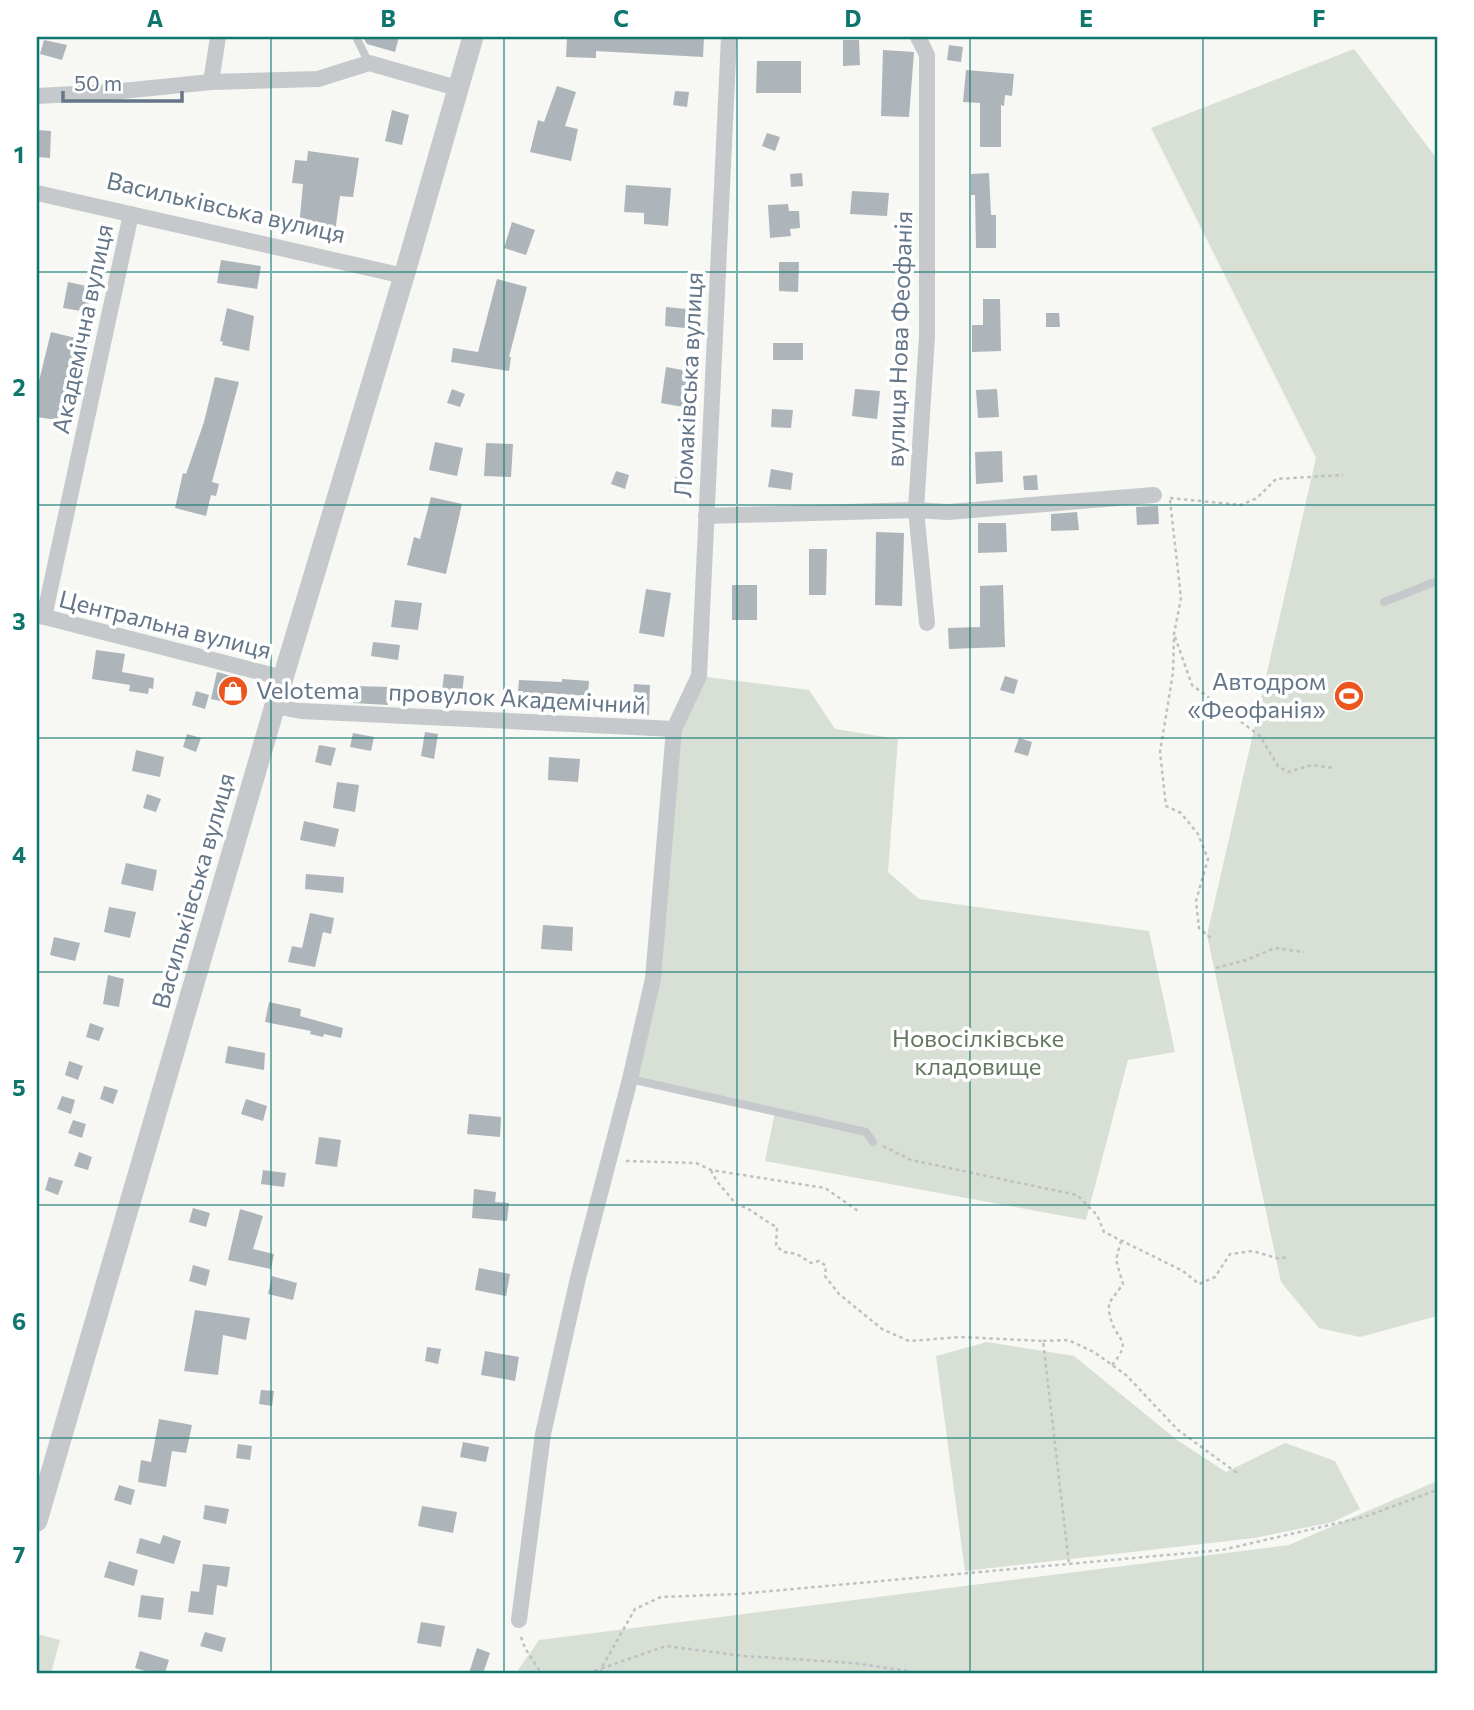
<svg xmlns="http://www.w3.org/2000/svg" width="1474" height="1710" viewBox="0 0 1474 1710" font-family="Commissioner,sans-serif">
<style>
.green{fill:#d8dfd5}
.building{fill:#adb5bb}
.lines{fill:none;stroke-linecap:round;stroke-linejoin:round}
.path{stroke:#bec1c3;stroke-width:2.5;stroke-dasharray:3.5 3.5;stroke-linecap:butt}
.service{stroke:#c5c9cc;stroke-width:8}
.minor{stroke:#c5c9cc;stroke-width:16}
.tertiary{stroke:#c5c9cc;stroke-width:21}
.grid{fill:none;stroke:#0f766e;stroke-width:2;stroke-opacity:0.55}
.labels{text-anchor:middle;stroke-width:7;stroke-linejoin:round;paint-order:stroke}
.street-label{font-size:24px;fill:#647687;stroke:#fff}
.poi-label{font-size:24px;fill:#647687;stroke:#fff;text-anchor:end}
.park-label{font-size:24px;fill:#647860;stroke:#fff}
.neatline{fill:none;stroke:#0f766e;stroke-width:2.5}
.grid-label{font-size:23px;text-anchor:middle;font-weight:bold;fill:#0f766e}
</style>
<rect width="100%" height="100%" fill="#f7f7f4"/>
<g class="green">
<polygon points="1354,49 1437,159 1437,1316 1360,1337 1319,1328 1281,1282 1207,935 1316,458 1151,128"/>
<polygon points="699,676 809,690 835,729 898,739 888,872 919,899 1149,931 1175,1052 1128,1060 1086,1220 765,1161 775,1112 630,1079 653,979 674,729"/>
<polygon points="987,1342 1074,1356 1177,1440 1226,1472 1285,1443 1335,1461 1360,1509 1333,1522 1254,1538 965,1571 936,1356"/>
<polygon points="1437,1481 1437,1673 516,1673 539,1640 1289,1545"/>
<polygon points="37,1634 60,1640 51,1673 37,1673"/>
</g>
<g class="building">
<polygon points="363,37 399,37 395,52 367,44"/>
<polygon points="567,37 704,37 703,57 596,51 596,58 566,57"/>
<polygon points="44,40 67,45 62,60 40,54"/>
<polygon points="843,40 859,40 860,65 843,66"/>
<polygon points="949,45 963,47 961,62 947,60"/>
<polygon points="883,50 914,52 909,117 881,116"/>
<polygon points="757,61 801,61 801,93 756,93"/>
<polygon points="966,70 1014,74 1012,96 1005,95 1004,106 1001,105 1001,147 980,147 980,103 963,102"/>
<polygon points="557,86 576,92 565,126 578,129 571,161 530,152 538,120 544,122"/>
<polygon points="675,91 689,92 687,107 673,105"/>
<polygon points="392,110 409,115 402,145 385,141"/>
<polygon points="37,130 51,131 50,158 37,157"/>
<polygon points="767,133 780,137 775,151 762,146"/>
<polygon points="308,151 359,158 353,197 340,196 335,232 299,227 303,184 292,183 295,160 307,161"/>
<polygon points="802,173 803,186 791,187 790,174"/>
<polygon points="989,173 991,215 996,215 996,248 976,248 975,195 971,195 971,174"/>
<polygon points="626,185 671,188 668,226 644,224 644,213 624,212"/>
<polygon points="852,191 889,193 887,216 850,214"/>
<polygon points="788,204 789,211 799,211 800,228 790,229 791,236 770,238 768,205"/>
<polygon points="512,222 535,230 526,255 504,248"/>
<polygon points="221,260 261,266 257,289 217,283"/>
<polygon points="779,262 799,262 798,292 779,291"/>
<polygon points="497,279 527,287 509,357 511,357 509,371 451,362 453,348 478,352"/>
<polygon points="68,282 91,287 87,312 63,308"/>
<polygon points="983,299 1000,299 1001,351 972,352 972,325 983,325"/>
<polygon points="666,307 697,310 695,329 665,326"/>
<polygon points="227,308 254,316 249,351 222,345 223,342 220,341"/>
<polygon points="1046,313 1059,313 1060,327 1046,327"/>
<polygon points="51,332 88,341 84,357 77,356 70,385 81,388 77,403 67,401 63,421 37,417 37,381 39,381"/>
<rect x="773" y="343" width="30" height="17"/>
<polygon points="666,367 688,371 683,407 661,403"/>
<polygon points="215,377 239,382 212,482 219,484 216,496 211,495 206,516 175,508 183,473 186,474 204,422"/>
<polygon points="452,389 465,394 460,407 447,403"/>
<polygon points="855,389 880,391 877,419 852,416"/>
<polygon points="997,389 999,417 978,418 976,390"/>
<polygon points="772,409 793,410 791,428 771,427"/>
<polygon points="435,442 463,448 457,476 429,470"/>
<polygon points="486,443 513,444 511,477 484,476"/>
<polygon points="1002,451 1003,482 976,484 975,452"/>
<polygon points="771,469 793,473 791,490 768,487"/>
<polygon points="616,471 629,475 625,489 611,484"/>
<polygon points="1037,475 1038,490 1024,490 1023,476"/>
<polygon points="675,477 688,481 684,495 670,491"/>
<polygon points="431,497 462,504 446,574 407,565 414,537 420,539"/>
<polygon points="1158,506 1159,524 1137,525 1136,507"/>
<polygon points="1077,512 1079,530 1051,531 1051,514"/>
<polygon points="978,523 1006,523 1007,552 978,553"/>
<polygon points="876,532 904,533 902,606 875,605"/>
<polygon points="809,549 827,549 826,595 809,595"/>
<rect x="732" y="585" width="25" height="35"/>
<polygon points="1003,585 1005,647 949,649 948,628 980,627 980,586"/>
<polygon points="646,589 671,593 664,637 639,633"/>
<polygon points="395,600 422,603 418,630 391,627"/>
<polygon points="373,642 400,645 398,660 371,656"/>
<polygon points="96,650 125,654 122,672 154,678 153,689 149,688 148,694 129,691 130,685 92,679"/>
<polygon points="217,672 239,678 234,704 211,699"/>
<polygon points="444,674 464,676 462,694 442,692"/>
<polygon points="1005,676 1018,680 1014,694 1000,690"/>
<polygon points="562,679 589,681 588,696 545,693 545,699 523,699 523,691 518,691 519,680 562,682"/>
<polygon points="634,684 650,685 649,715 632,715"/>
<polygon points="354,686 389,687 388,705 353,703"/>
<polygon points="196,691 209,695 205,709 192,705"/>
<polygon points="425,732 438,734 434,759 421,756"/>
<polygon points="353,733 374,737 371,751 350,747"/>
<polygon points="187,734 201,738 196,752 183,747"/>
<polygon points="1019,738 1032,742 1028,756 1014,752"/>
<polygon points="319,745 336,748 331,766 315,762"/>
<polygon points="136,750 164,757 160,777 132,771"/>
<polygon points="549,757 580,759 578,782 548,780"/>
<polygon points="337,782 359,785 355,812 333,808"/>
<polygon points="147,794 161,799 156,812 143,808"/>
<polygon points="304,821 339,829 335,847 300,840"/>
<polygon points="126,863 157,870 153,891 121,884"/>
<polygon points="306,874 344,877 343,893 305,889"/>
<polygon points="109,907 136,912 130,938 104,932"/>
<polygon points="310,913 334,918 331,934 323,932 315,967 288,962 292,946 302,948"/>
<polygon points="543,925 573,927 572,951 541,949"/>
<polygon points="54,937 80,943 75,961 50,955"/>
<polygon points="108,975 124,979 119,1007 103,1004"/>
<polygon points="269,1002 301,1009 300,1016 343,1028 341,1038 324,1034 323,1037 310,1034 311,1031 265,1022"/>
<polygon points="90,1023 104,1028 99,1041 86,1037"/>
<polygon points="228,1046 265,1053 264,1070 225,1063"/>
<polygon points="69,1061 83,1066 78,1080 65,1075"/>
<polygon points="104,1086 118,1090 113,1104 100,1099"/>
<polygon points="62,1096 75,1100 71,1114 57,1109"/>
<polygon points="246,1099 267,1106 263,1121 241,1114"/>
<polygon points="469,1114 501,1117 500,1137 467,1134"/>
<polygon points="73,1120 86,1124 82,1138 68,1133"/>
<polygon points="319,1137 341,1140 337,1167 315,1164"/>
<polygon points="79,1152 92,1157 88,1170 74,1166"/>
<polygon points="263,1170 286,1173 284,1187 261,1184"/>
<polygon points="49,1177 63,1181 58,1195 45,1190"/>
<polygon points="474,1189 496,1192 495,1202 509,1203 507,1221 472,1218"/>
<polygon points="193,1208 210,1213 206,1227 189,1222"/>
<polygon points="240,1209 263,1216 253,1249 274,1254 271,1269 228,1260"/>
<polygon points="193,1265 210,1270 206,1286 189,1281"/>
<polygon points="479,1268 510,1274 506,1296 475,1290"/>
<polygon points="272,1276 297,1283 293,1300 268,1294"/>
<polygon points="195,1310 250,1318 246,1340 223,1335 218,1375 184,1371"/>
<polygon points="427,1347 441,1349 438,1364 425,1361"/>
<polygon points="485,1351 519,1357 515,1381 481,1375"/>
<polygon points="261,1390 274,1391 272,1406 259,1404"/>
<polygon points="159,1419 192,1425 186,1453 172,1451 166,1487 138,1482 141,1460 151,1462"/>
<polygon points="463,1442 489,1447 486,1462 460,1457"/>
<polygon points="238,1444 252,1446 250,1460 236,1458"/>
<polygon points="119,1485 135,1490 131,1505 114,1500"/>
<polygon points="205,1505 229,1509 226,1524 203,1519"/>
<polygon points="422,1506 457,1512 453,1533 418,1526"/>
<polygon points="163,1535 181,1541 174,1564 136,1553 140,1538 160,1544"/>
<polygon points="109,1561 138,1570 134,1586 104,1577"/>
<polygon points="203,1564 230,1567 227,1587 217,1585 213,1615 188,1612 191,1591 199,1592"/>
<polygon points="141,1595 164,1598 161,1620 138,1617"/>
<polygon points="421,1622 445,1626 441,1647 417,1643"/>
<polygon points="205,1632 226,1638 222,1652 200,1646"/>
<polygon points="477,1648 490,1653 483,1673 469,1673"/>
<polygon points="140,1651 169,1660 165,1673 152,1673 135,1668"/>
</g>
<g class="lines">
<g class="path">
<polyline points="1170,498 1241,505 1257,498 1276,479 1343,475"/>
<polyline points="1170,500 1181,598 1174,634 1173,673 1160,752 1166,806 1181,813 1198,834 1208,859 1196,901 1199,928 1211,938"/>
<polyline points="1175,637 1192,685 1260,736 1278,766 1288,772 1312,765 1334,768"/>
<polyline points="1216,968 1246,960 1275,948 1304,952"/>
<polyline points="883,1146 911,1160 1077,1195 1097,1215 1104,1232 1183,1271 1199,1284 1215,1277 1230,1254 1253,1251 1280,1259 1289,1256"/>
<polyline points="626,1161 696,1163 711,1170 825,1188 858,1211"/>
<path d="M711,1170c6,15 17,22 25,35 15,2 27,16 41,22l-1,19 8,6 13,2 14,9 8,-2 7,5 -1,10 14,18 43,35 27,12 52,-4 82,4 26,223"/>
<polyline points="1043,1341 1068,1340 1094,1352 1126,1375 1178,1430 1237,1473"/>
<path d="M1112,1365c21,-26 6,-22 -1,-45 -2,-5 -2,-12 -2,-17l14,-19 -7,-24 5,-19"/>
<polyline points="521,1637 525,1648 541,1673"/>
<polyline points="588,1673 666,1646 744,1656 854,1663 920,1673"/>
<polyline points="601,1673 602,1667 635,1609 661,1597 738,1594 1222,1550 1364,1517 1437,1490"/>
</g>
<g class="service">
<polyline points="356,37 369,63"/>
<polyline points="1384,602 1437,581"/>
<polyline points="630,1079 866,1132 873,1142"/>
</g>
<g class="minor">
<polyline points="918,37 927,55 927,336 916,510 927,623"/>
<polyline points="211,82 218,37"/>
<polyline points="37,96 112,92 211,82 318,79 369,63 457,88"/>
<polyline points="37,193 404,276"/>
<polyline points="706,516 916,510 948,512 1154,495"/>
<polyline points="37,615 283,678"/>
<polyline points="44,617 131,214"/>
<polyline points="275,706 301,711 674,729"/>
<polyline points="519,1620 543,1434 578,1278 630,1079 653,979 674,729 699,676 729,37"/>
</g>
<polyline class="tertiary" points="37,1521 283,678 404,276 473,37"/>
</g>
<path class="grid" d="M271,37v1636M504,37v1636M737,37v1636M970,37v1636M1203,37v1636M37,272h1400M37,505h1400M37,738h1400M37,972h1400M37,1205h1400M37,1438h1400"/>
<defs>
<g id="shop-disc" transform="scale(1.575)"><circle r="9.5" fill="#ed551e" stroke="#fff"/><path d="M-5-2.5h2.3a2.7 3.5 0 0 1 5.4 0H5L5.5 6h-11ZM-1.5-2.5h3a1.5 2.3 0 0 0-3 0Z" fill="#fff"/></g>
<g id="stadium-disc" transform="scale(1.575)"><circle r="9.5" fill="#ed551e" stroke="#fff"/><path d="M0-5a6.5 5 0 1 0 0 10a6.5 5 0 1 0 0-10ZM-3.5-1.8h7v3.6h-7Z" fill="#fff"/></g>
</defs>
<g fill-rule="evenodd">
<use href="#shop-disc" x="233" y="691"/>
<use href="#stadium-disc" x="1349" y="696"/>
</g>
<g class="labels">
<g class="street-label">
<text transform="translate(226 208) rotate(13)" y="8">Васильківська вулиця</text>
<text transform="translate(83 329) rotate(-78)" y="8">Академічна вулиця</text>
<text transform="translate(900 339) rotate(-88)" y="8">вулиця Нова Феофанія</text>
<text transform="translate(689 385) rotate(-87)" y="8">Ломаківська вулиця</text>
<text transform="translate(165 625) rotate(14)" y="8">Центральна вулиця</text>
<text transform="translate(517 699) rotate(3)" y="8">провулок Академічний</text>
<text transform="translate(194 891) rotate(-74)" y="8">Васильківська вулиця</text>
</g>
<g class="poi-label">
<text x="1326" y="690">Автодром<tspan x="1326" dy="28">«Феофанія»</tspan></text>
<text x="256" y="699" text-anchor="start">Velotema</text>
</g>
<g class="park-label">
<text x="978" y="1047">Новосілківське<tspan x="978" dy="28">кладовище</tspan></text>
</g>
</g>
<rect width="1474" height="1710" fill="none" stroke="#ffffff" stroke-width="77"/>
<path d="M63 91v10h119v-10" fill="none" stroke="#647687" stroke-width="3.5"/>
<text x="74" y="91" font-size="21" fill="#647687" stroke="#ffffff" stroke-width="5" paint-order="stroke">50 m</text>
<rect x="38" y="38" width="1398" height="1634" class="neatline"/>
<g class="grid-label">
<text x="155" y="27">A</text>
<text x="388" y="27">B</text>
<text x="621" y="27">C</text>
<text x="853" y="27">D</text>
<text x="1086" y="27">E</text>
<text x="1319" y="27">F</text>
<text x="19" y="163">1</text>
<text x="19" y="396">2</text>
<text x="19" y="630">3</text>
<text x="19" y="863">4</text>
<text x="19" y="1096">5</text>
<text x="19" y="1330">6</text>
<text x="19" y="1563">7</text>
</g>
</svg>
